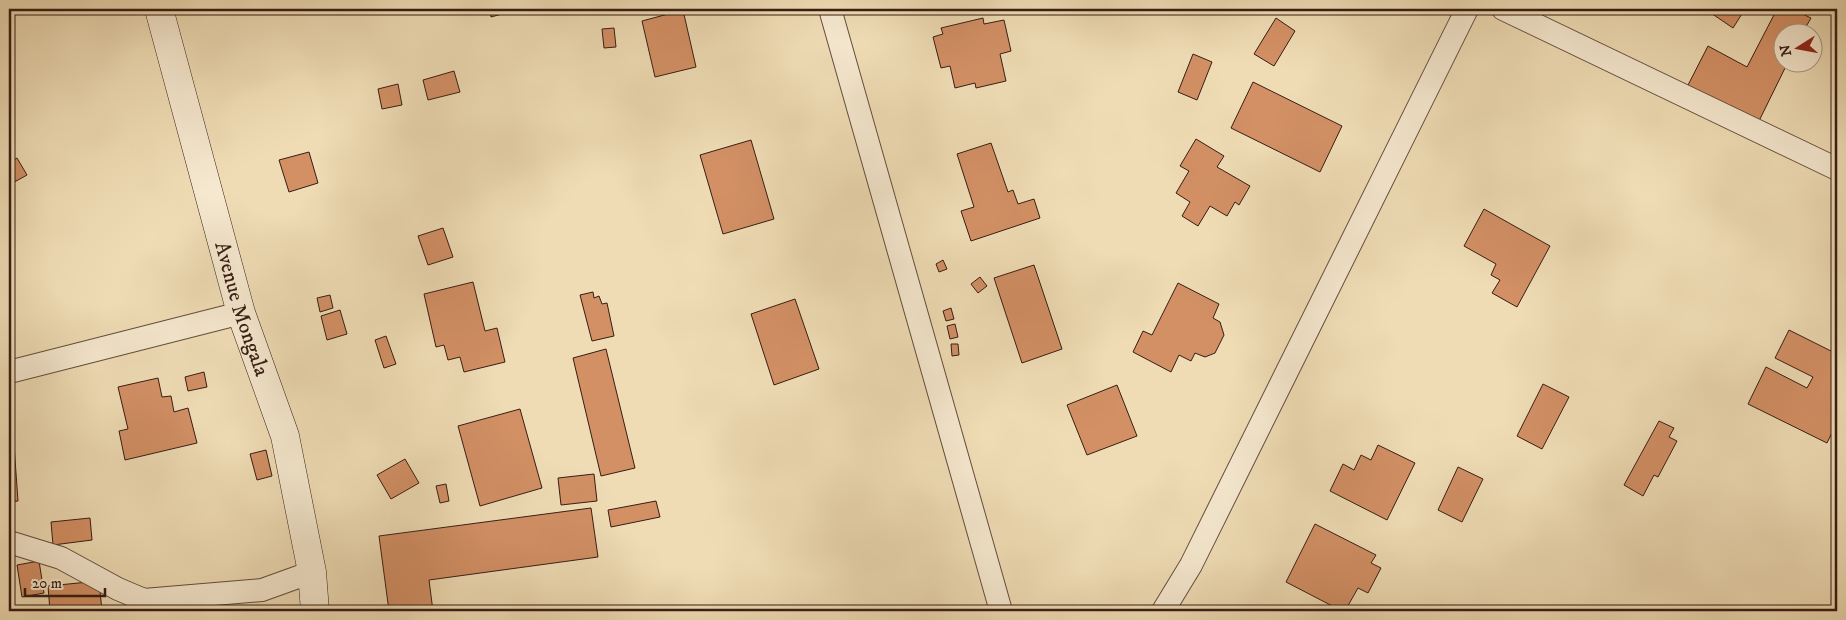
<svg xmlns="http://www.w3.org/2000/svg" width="1846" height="620" viewBox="0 0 1846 620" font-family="'IM FELL DW Pica',serif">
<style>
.building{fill:#d39065;stroke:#361d14}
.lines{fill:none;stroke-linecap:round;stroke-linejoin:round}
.street-casing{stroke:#644d3c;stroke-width:24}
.secondary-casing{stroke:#361d14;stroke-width:29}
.street{stroke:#f5e8cf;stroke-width:22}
.secondary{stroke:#f5e8cf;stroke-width:28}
.labels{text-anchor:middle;stroke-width:4;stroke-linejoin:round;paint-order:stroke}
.street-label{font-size:21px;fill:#361d14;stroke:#f5e8cf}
</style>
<rect width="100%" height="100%" fill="#efdcb5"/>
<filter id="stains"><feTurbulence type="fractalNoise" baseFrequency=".004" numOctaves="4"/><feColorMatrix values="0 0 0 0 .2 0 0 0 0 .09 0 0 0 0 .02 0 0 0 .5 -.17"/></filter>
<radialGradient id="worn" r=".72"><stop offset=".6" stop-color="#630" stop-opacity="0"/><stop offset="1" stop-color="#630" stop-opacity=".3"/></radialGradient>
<g class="building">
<polygon points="489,9 508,9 509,12 491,17"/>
<polygon points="1705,9 1745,9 1733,28"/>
<polygon points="1777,9 1792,9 1811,18 1803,32 1784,32 1784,62 1788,62 1757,125 1686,89 1708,46 1747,67"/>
<polygon points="683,10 696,67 655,77 642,21"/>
<polygon points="983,18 984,24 1004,20 1011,51 1000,54 1006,81 976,88 975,83 955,88 950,66 941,68 933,37 943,34 941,28"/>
<polygon points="1276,18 1295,31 1274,66 1254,54"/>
<polygon points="614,28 616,47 604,48 602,29"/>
<polygon points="1193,54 1212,62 1197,100 1178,92"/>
<polygon points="454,71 460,92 428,100 423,80"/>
<polygon points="1253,82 1342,126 1320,172 1231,128"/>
<polygon points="398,84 402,105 382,109 378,89"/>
<polygon points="1196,139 1224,156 1217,167 1250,186 1239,205 1235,202 1227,216 1210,206 1198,226 1182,216 1190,202 1176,193 1189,171 1180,166"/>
<polygon points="751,140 774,219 723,234 700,155"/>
<polygon points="991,143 1008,192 1013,190 1018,204 1034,199 1040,218 971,241 961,211 974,207 957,154"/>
<polygon points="309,152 318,183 289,192 279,160"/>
<polygon points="17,158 27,175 9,185 9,163"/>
<polygon points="1484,209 1550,246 1517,307 1492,293 1500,280 1491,275 1496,264 1464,246"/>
<polygon points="443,228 453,257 428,265 418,236"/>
<polygon points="943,260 947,269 939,272 936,264"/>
<polygon points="1034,265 1062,349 1022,363 994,278"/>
<polygon points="980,277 987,286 978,293 971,284"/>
<polygon points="473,282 485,331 497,328 505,362 464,372 460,357 448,360 444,345 436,347 424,294"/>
<polygon points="1178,283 1219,304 1213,318 1220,322 1224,335 1215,353 1205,357 1195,353 1191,361 1179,355 1171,372 1133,352 1143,331 1152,335"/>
<polygon points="593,292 594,298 599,296 602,304 607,303 614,336 592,341 580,295"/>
<polygon points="330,295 333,308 320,312 317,298"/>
<polygon points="795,299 819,369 774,385 751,314"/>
<polygon points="951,308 954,319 946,321 943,311"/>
<polygon points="340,310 347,334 327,340 321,316"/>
<polygon points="955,324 958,337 950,339 947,326"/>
<polygon points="1789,330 1837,354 1837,422 1827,443 1748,404 1766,367 1807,388 1813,377 1775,358"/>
<polygon points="386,336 396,364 384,368 375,340"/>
<polygon points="951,344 958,344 959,355 952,356"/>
<polygon points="606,349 635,468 601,476 573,358"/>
<polygon points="204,372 207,387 188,391 185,377"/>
<polygon points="158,378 162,397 171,396 174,412 188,408 197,443 125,460 119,431 128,429 118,387"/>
<polygon points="1543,384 1569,397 1542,449 1517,436"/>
<polygon points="1117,385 1137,436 1087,455 1067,405"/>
<polygon points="520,409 542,488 480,506 458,426"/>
<polygon points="1659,421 1674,428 1669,437 1677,441 1658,477 1654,475 1643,496 1624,485"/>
<polygon points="9,445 14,445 18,501 9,502"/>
<polygon points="1378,445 1415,463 1387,520 1330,491 1343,464 1354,470 1361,455 1371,460"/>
<polygon points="266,450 272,476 257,480 250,454"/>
<polygon points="405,459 419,483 391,499 377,475"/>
<polygon points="1458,467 1483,479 1462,522 1438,510"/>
<polygon points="594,474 597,501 561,505 558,478"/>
<polygon points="446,484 449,501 440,503 436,486"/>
<polygon points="656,501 660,517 611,527 608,510"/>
<polygon points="591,508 598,557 429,580 433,611 389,611 379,536"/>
<polygon points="90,518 92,540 53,545 51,522"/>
<polygon points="1315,524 1376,555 1371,563 1381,568 1368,593 1358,588 1345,611 1342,611 1286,582"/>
<polygon points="39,561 44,593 22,597 17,565"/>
<polygon points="99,581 102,611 50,611 48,586"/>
<polygon points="1715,606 1724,611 1712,611"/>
</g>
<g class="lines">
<g class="street-casing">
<g id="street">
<polyline points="830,9 1001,611"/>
<polyline points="1503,9 1837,169"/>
<polyline points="9,372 241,313"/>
<polyline points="9,542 61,558 118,589 144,600 262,590 312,572"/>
<polyline points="1163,611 1191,565 1467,9"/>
</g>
</g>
<g class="secondary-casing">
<g id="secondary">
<path id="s1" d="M159,9l82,304 44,123 27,136 3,39"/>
</g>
</g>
<use href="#street" class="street"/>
<use href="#secondary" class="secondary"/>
</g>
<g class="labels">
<g class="street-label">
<text dy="7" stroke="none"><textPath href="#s1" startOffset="311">Avenue Mongala</textPath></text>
</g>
</g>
<rect width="1846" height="620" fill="none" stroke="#efdcb5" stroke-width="30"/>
<rect x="10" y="10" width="1826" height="600" fill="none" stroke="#361d14" stroke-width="2.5"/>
<rect x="15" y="15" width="1816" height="590" fill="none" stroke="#361d14"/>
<g transform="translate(1798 48) rotate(259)"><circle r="24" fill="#f5e8cf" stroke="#a99784"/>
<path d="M0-4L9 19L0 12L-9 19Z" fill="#8f2418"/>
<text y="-8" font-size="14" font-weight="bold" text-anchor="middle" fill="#361d14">N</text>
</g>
<path d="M25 588v8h80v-8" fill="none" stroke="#361d14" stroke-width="2.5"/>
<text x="32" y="588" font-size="15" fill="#361d14" stroke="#f5e8cf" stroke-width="4" paint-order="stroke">20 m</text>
<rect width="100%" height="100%" filter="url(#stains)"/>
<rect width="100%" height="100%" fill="url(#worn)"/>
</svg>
